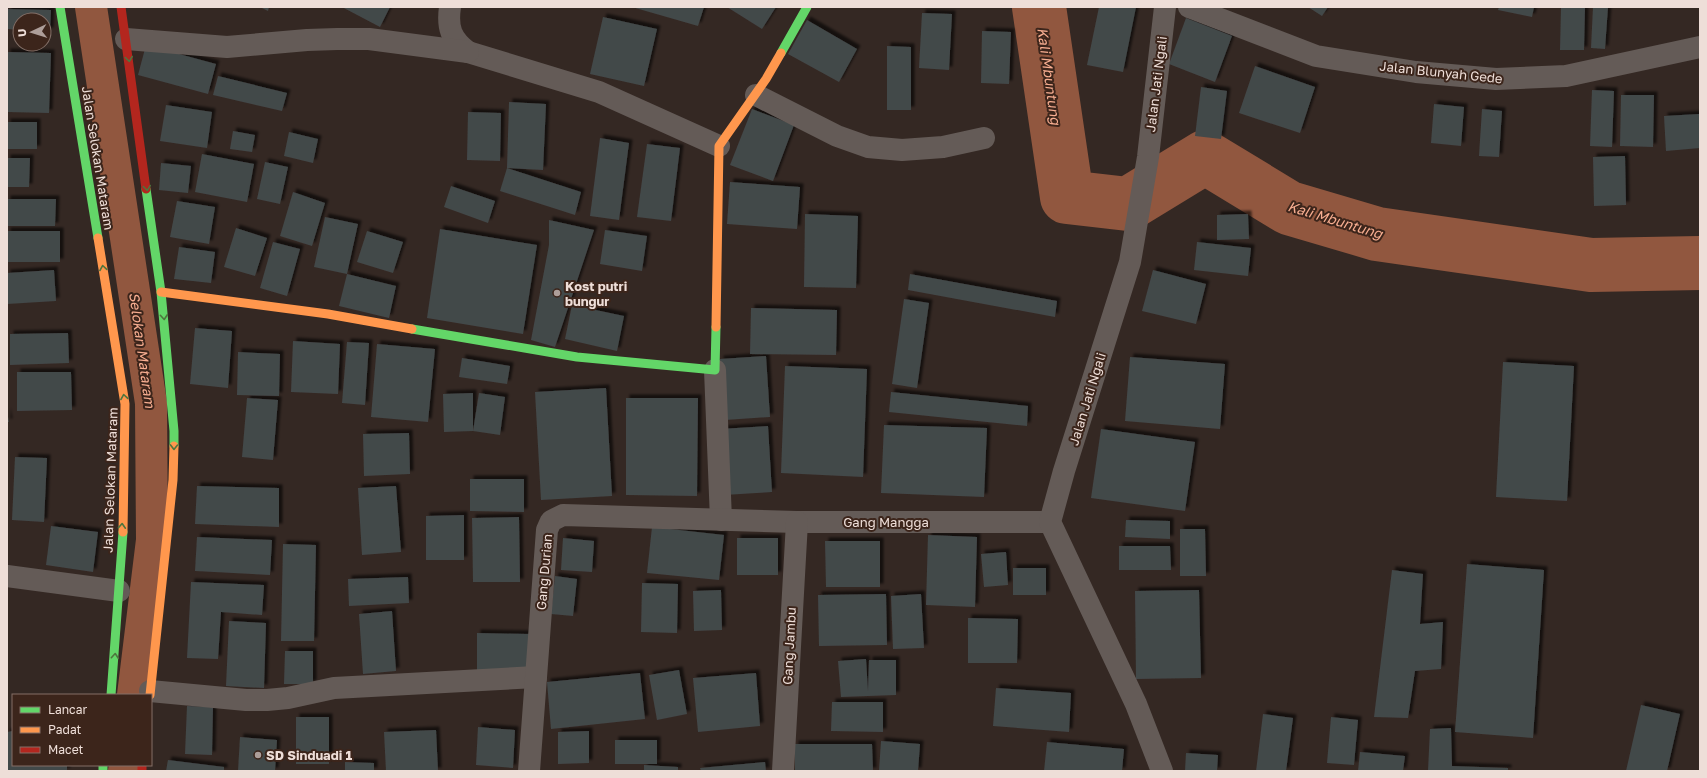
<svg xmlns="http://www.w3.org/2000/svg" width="1707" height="778" viewBox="0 0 1707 778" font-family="'Golos Text',sans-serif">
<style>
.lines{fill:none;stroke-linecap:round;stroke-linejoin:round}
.canal{stroke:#91573f;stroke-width:32}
.river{stroke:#91573f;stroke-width:54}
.building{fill:#434849;filter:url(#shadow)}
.street{stroke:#645b57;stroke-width:22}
.fast{stroke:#63d668;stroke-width:9}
.slow{stroke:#ff974d;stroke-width:9}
.jam{stroke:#b3261e;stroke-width:9}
.oneway{stroke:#4e753e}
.poi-dot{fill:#ad9e99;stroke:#3c251b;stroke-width:1.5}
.labels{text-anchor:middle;stroke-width:4;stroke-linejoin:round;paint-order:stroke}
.street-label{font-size:13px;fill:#eeded8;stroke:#3c251b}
.poi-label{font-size:13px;font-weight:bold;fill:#eeded8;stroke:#3c251b;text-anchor:start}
.water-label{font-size:14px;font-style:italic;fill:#f8ae91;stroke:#3c251b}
</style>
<defs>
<filter id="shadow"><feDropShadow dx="3.5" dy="-3.5" stdDeviation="1" flood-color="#0009"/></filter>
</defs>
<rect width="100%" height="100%" fill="#342823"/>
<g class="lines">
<g class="canal">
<polyline points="91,7 151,403 152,540 133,695"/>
<polyline points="124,771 125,765"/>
</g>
<polyline class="river" points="1039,7 1067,197 1128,204 1205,157 1289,208 1377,234 1591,265 1700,263"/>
</g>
<g class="building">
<polygon points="260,7 269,7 268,11"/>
<polygon points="342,7 390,7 380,27"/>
<polygon points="632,7 704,7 698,26"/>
<polygon points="727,7 776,7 762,29"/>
<polygon points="1099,7 1136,7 1123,72 1087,65"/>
<polygon points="1308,7 1328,7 1322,16"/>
<polygon points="1499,7 1534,7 1532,17 1498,10"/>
<polygon points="1561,7 1585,7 1584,50 1560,50"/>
<polygon points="1593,7 1608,7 1605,49 1591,48"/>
<polygon points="8,9 51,10 50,31 44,31 44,20 20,20 20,30 8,29"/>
<polygon points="922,13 952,14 949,70 919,68"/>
<polygon points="603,17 657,29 644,86 590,74"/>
<polygon points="1186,18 1232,36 1215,82 1169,64"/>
<polygon points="807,20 857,49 839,82 788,54"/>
<polygon points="982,31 1011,32 1009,84 981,83"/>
<polygon points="146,45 216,64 208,94 138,75"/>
<polygon points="887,46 911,47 911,110 887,110"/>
<polygon points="7,52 51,53 49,113 7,112"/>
<polygon points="1255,66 1315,87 1300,133 1239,113"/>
<polygon points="218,76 287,93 282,111 213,95"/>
<polygon points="1201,87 1227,91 1221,139 1195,136"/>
<polygon points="1592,90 1614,91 1612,147 1590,146"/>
<polygon points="1621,95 1654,95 1653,147 1620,146"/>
<polygon points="509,102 546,104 543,170 507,168"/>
<polygon points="1434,104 1464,107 1461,146 1431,143"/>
<polygon points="166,105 212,112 207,148 160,141"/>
<polygon points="752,109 794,125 773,181 730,165"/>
<polygon points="1482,109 1502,111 1499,157 1479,156"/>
<polygon points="468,112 501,113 500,161 467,160"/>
<polygon points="1699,114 1700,148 1666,151 1664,116"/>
<rect x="7" y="122" width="30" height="27"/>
<polygon points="233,131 255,135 252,152 230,149"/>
<polygon points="289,132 318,139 313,163 284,156"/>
<polygon points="600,138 629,143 619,220 590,216"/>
<polygon points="647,144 680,148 671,221 637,217"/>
<polygon points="202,154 254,164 247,202 195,192"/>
<polygon points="1625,156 1626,205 1594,206 1593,157"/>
<polygon points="7,158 30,158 29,187 7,187"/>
<polygon points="265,162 288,167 280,204 257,199"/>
<polygon points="161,163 191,166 188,193 159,190"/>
<polygon points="507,168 581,192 575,215 500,191"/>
<polygon points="730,182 800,187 797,229 727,224"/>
<polygon points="451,186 495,201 488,223 444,207"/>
<polygon points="293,192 325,203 312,246 280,236"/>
<polygon points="7,199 56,199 55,226 7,226"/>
<polygon points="177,201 215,207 209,244 170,237"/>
<polygon points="805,214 858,216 856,288 804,287"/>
<polygon points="1248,214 1249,239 1217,240 1217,215"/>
<polygon points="325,217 358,224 347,274 396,286 389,318 339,306 347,274 314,267"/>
<polygon points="549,220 594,230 555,347 531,340 549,245"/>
<polygon points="236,228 267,238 255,276 224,267"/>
<polygon points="440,229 537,245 523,334 427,318"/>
<polygon points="605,230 647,236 642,271 600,264"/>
<rect x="7" y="231" width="53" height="31"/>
<polygon points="367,231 403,242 393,273 357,262"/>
<polygon points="273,242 300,249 287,296 260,288"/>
<polygon points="1197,242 1251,248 1248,276 1194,270"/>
<polygon points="179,247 215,252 211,283 174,279"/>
<polygon points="54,270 56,301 7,304 7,273"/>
<polygon points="1153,270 1206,284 1196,324 1142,311"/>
<polygon points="910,274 1057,301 1055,317 908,290"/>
<polygon points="904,299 929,303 917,388 892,384"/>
<polygon points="572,305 624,316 617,351 565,339"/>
<polygon points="751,308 837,310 836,355 750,354"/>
<polygon points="195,328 232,331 228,388 190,384"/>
<polygon points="68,333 69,363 10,365 10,334"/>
<polygon points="293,341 340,344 338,394 291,392"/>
<polygon points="347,342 369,343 365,405 342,403"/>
<polygon points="377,344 435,349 428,422 371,417"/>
<polygon points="238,352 280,354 279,396 237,395"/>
<polygon points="766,356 770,417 725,420 720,359"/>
<polygon points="1130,357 1225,364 1220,429 1125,421"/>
<polygon points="462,358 510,366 507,384 459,377"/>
<polygon points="1503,362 1574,366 1567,501 1496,497"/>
<polygon points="785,366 867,369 863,477 781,473"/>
<polygon points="17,372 71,372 72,410 17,411"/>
<polygon points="606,388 612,496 541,500 535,392"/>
<polygon points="891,392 1028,406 1027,426 889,412"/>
<polygon points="473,393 473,431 444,432 443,394"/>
<polygon points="479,393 505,397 500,435 473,431"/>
<polygon points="247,398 278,400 273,460 242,457"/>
<polygon points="626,398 698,398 697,496 626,495"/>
<polygon points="7,411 9,422 7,422"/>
<polygon points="884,425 987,428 984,497 881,493"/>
<polygon points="768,426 772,492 724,495 720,429"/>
<polygon points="1101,429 1195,442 1185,511 1091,498"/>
<polygon points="409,433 410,474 364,476 363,434"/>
<polygon points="15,457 47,458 44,522 12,520"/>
<polygon points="470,479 524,479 524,512 470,511"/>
<polygon points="197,486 279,488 279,527 195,524"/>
<polygon points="396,486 401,552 362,555 358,488"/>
<polygon points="464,515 464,560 426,560 426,516"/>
<polygon points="519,517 520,582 473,582 472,518"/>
<polygon points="1126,520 1170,521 1170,539 1125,537"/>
<polygon points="51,526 98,532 93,572 46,565"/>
<polygon points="652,527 724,535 719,580 647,573"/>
<polygon points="1180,529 1205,529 1206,576 1180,576"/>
<polygon points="928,535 977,537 975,607 926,605"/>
<polygon points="197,537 272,540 270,575 195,571"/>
<polygon points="563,538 594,541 592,572 561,570"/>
<rect x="737" y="538" width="41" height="37"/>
<polygon points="825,541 880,541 880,587 826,587"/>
<polygon points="283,544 316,545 314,641 281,641"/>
<polygon points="1119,546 1170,546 1171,570 1119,570"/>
<polygon points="1006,552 1008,585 984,587 981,554"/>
<polygon points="1467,564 1544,570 1533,738 1455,732"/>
<rect x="1013" y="568" width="33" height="27"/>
<polygon points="1392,570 1423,574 1420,624 1443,622 1441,669 1415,671 1408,718 1374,717"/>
<polygon points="555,576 577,579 573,616 551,614"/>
<polygon points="408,577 409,603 349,606 348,579"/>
<polygon points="191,582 264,585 262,615 221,612 218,659 187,658"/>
<polygon points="642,583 678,584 677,633 641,632"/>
<polygon points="721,590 722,630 694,631 693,591"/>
<polygon points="1199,590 1201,678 1136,679 1135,591"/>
<polygon points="886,594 887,645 819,646 818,595"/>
<polygon points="921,594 924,648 893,649 891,596"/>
<polygon points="392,611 396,671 363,674 359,614"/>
<polygon points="968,618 1018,619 1017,663 968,663"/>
<polygon points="229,621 266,623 264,688 226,686"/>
<polygon points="477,633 531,634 532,671 477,671"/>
<polygon points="285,651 313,651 313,684 284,684"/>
<polygon points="866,659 868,691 869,660 896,660 896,695 841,697 838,661"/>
<polygon points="679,670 687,714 657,720 649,675"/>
<polygon points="640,673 645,719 551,729 547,682"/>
<polygon points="756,673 760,726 698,732 693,678"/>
<polygon points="996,688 1071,693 1069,732 993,726"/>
<polygon points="832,702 883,702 883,732 831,731"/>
<polygon points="1641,705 1680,714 1667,771 1626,771"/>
<polygon points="187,706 213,707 212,755 185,754"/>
<polygon points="1263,714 1293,718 1286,771 1256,771"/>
<rect x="296" y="717" width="33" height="47"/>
<polygon points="1331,717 1358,720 1354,765 1327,763"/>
<polygon points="478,727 515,730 513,768 476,765"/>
<polygon points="1451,728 1452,766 1508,768 1508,771 1428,771 1430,729"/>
<polygon points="436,730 438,771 386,771 384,732"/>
<polygon points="13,731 13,765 67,765 67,771 7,771 7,732"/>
<polygon points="589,731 589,763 558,764 558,732"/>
<polygon points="240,737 277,740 275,771 238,771"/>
<rect x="615" y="740" width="42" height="24"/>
<polygon points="881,741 920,744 918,771 879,771"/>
<polygon points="1047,742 1124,749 1122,771 1044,771"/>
<polygon points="795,744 872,744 873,771 795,771"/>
<polygon points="1360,752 1405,756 1403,771 1358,771"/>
<polygon points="1186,753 1218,755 1217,771 1185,771"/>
<polygon points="168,760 224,767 224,771 166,771"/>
<polygon points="345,762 374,763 374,771 345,771"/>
<polygon points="765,762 766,771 701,771 700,768"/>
<polygon points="644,765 678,767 678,771 644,771"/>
</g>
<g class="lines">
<g class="street">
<path d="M450,7c-3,21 1,32 18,45l131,40 120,54"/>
<polyline points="1189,7 1316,56 1416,72 1496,79 1566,76 1700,47"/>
<polyline points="126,39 227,47 307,40 337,39 369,39 468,52"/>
<polyline points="756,95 837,136 868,147 902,150 943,147 984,138"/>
<polyline points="715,370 721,520"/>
<polyline points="7,576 119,591"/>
<polyline points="150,691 246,700 267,700 288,698 334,688 536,677"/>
<polyline points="529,771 547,530 551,521 563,515 797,522 1050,522"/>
<polyline points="783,771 797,522"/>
<polyline points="1162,771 1136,704 1050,522 1064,471 1130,262 1148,157 1165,7"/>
</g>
<g class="fast">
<polyline points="60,7 98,238"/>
<polyline points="781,53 807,7"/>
<polyline points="146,189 161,292 174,431 174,446"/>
<polyline points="412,329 577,357 715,370 716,327"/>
<polyline points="111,695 123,532"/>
<polyline points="103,765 103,771"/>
</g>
<g class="slow">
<polyline points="98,238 125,404 123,532"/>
<polyline points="161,292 328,314 412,329"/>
<polyline points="716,327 719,146 766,79 781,53"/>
<polyline points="150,695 173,480 174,446"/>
</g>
<g class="jam">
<polyline points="121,7 146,189"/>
<polyline points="142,765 142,771"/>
</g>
</g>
<defs><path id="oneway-chevron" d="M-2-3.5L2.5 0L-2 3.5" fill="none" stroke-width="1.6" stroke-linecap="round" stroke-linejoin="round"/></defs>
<g class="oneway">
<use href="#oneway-chevron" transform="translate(129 59) rotate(82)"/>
<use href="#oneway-chevron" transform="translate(147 188) rotate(82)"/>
<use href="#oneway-chevron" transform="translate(103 268) rotate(-99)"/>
<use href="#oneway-chevron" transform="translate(164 317) rotate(85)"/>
<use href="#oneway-chevron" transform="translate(124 397) rotate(-99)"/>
<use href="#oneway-chevron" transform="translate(174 447) rotate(91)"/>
<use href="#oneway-chevron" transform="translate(122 526) rotate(-87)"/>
<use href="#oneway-chevron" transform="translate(115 656) rotate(-85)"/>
</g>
<g class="poi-dot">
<circle cx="557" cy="293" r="4"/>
<circle cx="258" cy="755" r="4"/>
</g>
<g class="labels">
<g class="street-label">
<text transform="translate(1441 72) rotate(6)" y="5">Jalan Blunyah Gede</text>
<text transform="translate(1156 84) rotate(-83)" y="5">Jalan Jati Ngali</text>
<text transform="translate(98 158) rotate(81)" y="5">Jalan Selokan Mataram</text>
<text transform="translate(1087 399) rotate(-73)" y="5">Jalan Jati Ngali</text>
<text transform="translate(110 480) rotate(-88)" y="5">Jalan Selokan Mataram</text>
<text x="886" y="527">Gang Mangga</text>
<text transform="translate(544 572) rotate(-85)" y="5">Gang Durian</text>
<text transform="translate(789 646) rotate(-87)" y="5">Gang Jambu</text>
</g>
<g class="poi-label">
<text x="565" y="291">Kost putri<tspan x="565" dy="15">bungur</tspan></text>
<text x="266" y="760">SD Sinduadi 1</text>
</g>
<g class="water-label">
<text transform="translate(1049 76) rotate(82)" y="5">Kali Mbuntung</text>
<text transform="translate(1335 220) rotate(17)" y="5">Kali Mbuntung</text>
<text transform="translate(142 350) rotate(82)" y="5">Selokan Mataram</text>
</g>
</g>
<rect width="1707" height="778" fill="none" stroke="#eeded8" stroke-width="16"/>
<rect x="12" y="694" width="140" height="72" fill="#3c251b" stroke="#836f67"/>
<rect x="20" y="707" width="20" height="6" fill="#63d668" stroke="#836f67"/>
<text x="48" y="714" font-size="12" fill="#eeded8">Lancar</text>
<rect x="20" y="727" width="20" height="6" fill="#ff974d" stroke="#836f67"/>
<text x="48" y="734" font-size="12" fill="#eeded8">Padat</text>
<rect x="20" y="747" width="20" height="6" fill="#b3261e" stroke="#836f67"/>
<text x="48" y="754" font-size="12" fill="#eeded8">Macet</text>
<g transform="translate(32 32) rotate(266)"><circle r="19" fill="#3c251b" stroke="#836f67"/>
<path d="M0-3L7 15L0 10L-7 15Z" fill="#ad9e99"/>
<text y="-6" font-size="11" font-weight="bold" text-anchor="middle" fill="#eeded8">U</text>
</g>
</svg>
